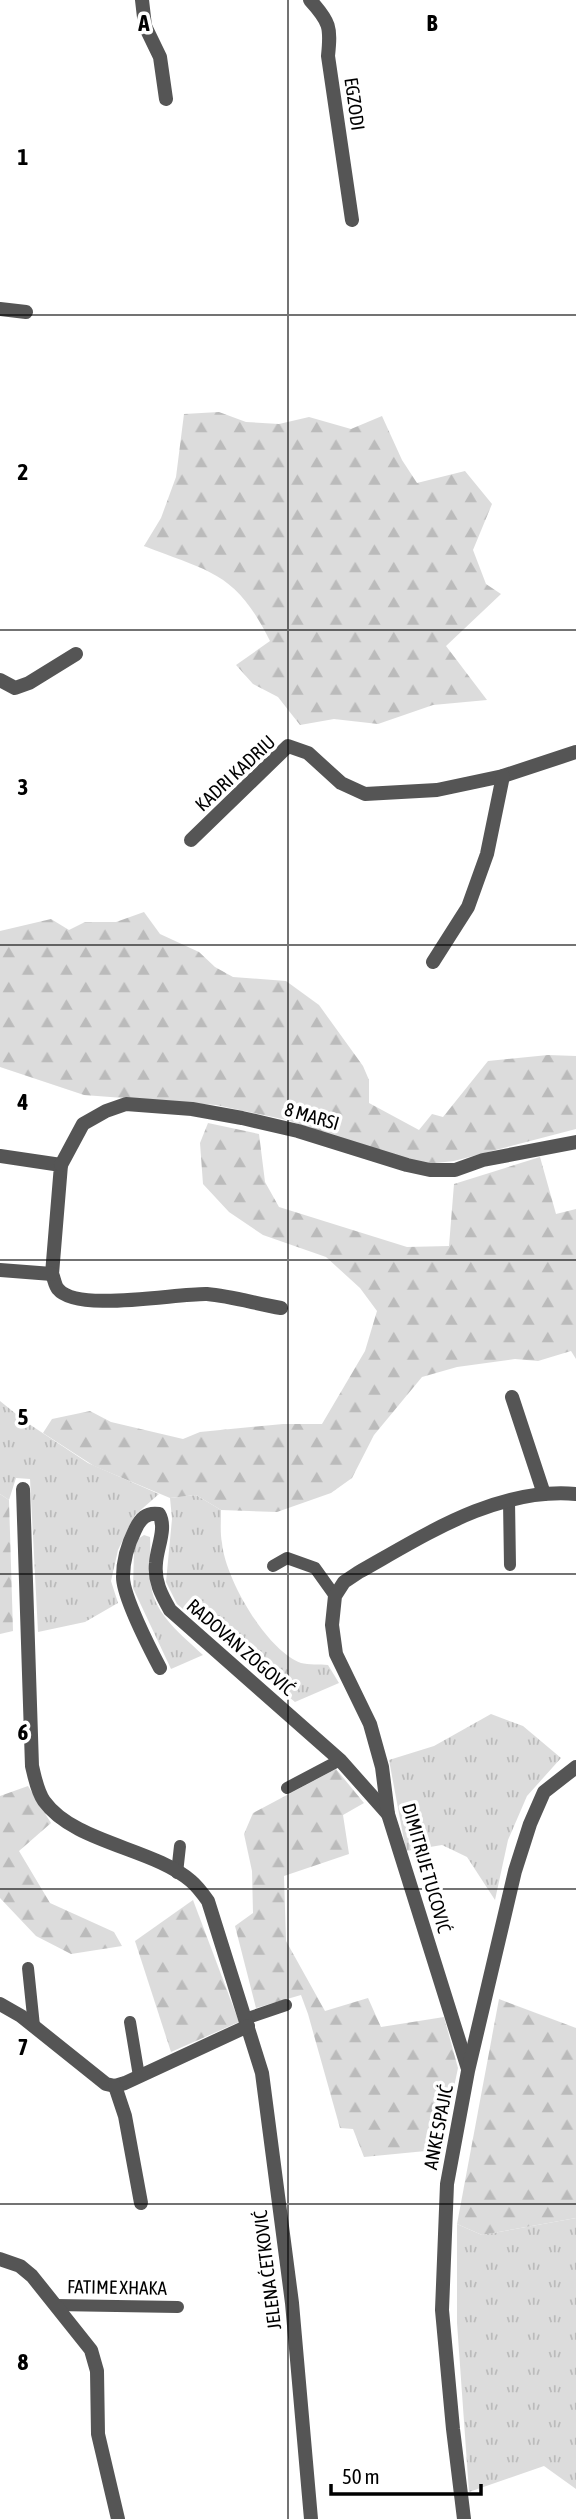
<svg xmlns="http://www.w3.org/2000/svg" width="576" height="2519" viewBox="0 0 576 2519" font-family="'Asap Condensed',sans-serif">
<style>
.grass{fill:url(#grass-tufts)}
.forest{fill:url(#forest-firs)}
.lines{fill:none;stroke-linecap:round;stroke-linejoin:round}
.service{stroke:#555;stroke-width:12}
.minor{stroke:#555;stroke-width:14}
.grid{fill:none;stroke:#000;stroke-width:2;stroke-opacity:0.55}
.labels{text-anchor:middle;stroke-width:7;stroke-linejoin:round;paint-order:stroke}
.street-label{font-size:19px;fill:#000;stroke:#fff}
.grid-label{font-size:23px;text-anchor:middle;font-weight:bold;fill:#000;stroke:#fff;stroke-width:7;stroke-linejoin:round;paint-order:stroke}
</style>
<defs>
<pattern id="grass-tufts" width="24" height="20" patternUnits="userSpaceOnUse" patternTransform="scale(1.75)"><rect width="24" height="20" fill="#dcdcdc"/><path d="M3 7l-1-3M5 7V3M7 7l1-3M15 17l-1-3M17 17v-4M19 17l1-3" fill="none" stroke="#bbb"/></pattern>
<pattern id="forest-firs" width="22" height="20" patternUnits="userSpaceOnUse" patternTransform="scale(1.75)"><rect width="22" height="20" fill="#dcdcdc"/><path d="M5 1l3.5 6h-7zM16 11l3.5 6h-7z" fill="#bbb"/></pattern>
</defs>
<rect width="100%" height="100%" fill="#fff"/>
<g class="grass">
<polygon points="0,1401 26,1422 88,1463 159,1494 135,1515 118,1550 111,1581 118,1603 85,1622 38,1632 30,1479 16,1478 9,1500 0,1494"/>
<path d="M196,1495l25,15c0,11 -1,23 1,33 3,35 44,107 79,120 7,2 19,1 27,2l11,18 -44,19 -118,-98 -11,-22 6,-63 -2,-21z"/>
<path d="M144,1535l6,2c1,16 -1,33 1,49 4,29 32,50 52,69l-32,14 -38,-81 1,-37 4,-12z"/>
<polygon points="491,1714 523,1726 561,1758 527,1796 508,1840 495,1900 467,1857 442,1845 406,1851 389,1760 434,1746"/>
<polygon points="576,2218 576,2489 544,2466 469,2492 457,2323 457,2224 482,2235"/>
</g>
<g class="forest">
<path d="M219,412l27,10 33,2 30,-7 42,12 31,-13 20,44 15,23 48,-12 27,33 -19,46 13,34 15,10 -55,52 41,54 -54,5 -55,19 -44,-5 -34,6 -22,-28 -25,-13 -17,-19 34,-24c-34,-69 -60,-69 -126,-95l17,-28 15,-41 8,-63z"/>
<polygon points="144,912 160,934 199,952 215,967 233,977 286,981 319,1005 363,1066 369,1080 369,1103 419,1130 432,1114 443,1117 488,1061 548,1055 576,1056 576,1129 454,1161 427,1164 369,1149 287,1120 216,1105 84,1095 0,1067 0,931 51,919 69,930 85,922 116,922"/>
<polygon points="208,1123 259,1134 265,1182 279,1207 407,1247 449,1246 454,1184 540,1157 556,1214 576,1209 576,1359 571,1351 538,1361 515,1359 457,1367 422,1377 374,1435 352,1478 331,1493 277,1512 221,1510 196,1495 170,1498 94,1466 43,1433 52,1419 90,1411 111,1422 183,1439 200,1432 283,1424 322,1424 365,1351 377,1311 360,1288 326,1257 263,1235 229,1212 203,1184 200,1143"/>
<polygon points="0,1494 9,1500 13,1631 0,1634"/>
<polygon points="336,1769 364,1803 343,1815 349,1854 284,1876 286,1941 325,2011 368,1998 381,2027 444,2017 458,2068 450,2106 436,2150 364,2157 353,2129 340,2128 308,2014 301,1995 256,2008 235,1926 253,1913 252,1871 244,1834 253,1813"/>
<polygon points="28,1786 51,1823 19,1851 50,1903 114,1932 122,1946 71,1954 36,1936 0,1898 0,1796"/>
<polygon points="193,1900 239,2022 171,2052 135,1941"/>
<polygon points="499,1999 576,2028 576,2218 482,2235 457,2224"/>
</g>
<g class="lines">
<g class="service">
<polyline points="509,1501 510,1565"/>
<polyline points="273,1566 287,1558 315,1568 335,1596"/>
<polyline points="287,1788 340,1760"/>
<polyline points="177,1873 180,1846"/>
<polyline points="28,1968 34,2026"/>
<polyline points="245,2019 286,2005"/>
<polyline points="130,2022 139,2076"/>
<polyline points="55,2305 178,2307"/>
</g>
<g class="minor">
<polyline points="142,0 145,26 160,57 166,99"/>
<path d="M310,0c20,22 21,27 18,56l24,164"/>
<polyline points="0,309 26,312"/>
<polyline points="0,680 15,688 29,683 76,654"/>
<polyline points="191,840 288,746 308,753 341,783 365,794 437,790 503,776 576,752"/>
<polyline points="433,962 468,907 487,854 503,776"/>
<path d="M0,1156l61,9 -9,109c2,4 3,12 6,15 19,24 119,4 149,5 24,2 50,10 74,14"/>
<polyline points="61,1165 83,1124 106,1111 126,1104 192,1109 242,1118 298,1131 407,1165 430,1170 455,1170 483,1160 576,1142"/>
<polyline points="0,1270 52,1274"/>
<polyline points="512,1397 544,1494"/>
<path d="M23,1489l9,277c3,12 5,25 12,35 30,42 109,47 147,80 6,5 12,13 17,20l54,172 30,230 19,216"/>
<path d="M160,1668c-10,-19 -37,-72 -37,-91 0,-15 5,-33 12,-47 5,-11 11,-18 24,-16 8,14 -2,33 -3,49 -2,18 5,31 14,47l170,150 48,54"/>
<polyline points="0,2004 21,2016 106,2084 115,2086 125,2083 248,2026"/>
<path d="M468,2069l-80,-255 -6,-47 -12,-43 -34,-70 -4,-29 3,-29 9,-14 15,-10c66,-37 138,-85 217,-78"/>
<polyline points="115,2086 125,2116 141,2203"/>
<polyline points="0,2259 20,2266 32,2276 91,2350 97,2371 98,2434 118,2519"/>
<polyline points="464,2519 453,2429 442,2310 447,2184 468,2071 515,1871 530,1824 544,1792 576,1767"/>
</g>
</g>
<path class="grid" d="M288,0v2519M0,315h576M0,630h576M0,945h576M0,1260h576M0,1574h576M0,1889h576M0,2204h576"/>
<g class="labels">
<g class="street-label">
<text transform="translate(355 104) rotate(82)" y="7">EGZODI</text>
<text transform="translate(235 773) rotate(-43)" y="7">KADRI KADRIU</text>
<text transform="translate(312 1116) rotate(16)" y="7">8 MARSI</text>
<text transform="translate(241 1647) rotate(41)" y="7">RADOVAN ZOGOVIĆ</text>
<text transform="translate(427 1868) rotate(74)" y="7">DIMITRIJE TUCOVIĆ</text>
<text transform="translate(438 2127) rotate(-79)" y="7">ANKE SPAJIĆ</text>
<text transform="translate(267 2270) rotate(-97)" y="7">JELENA ĆETKOVIĆ</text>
<text transform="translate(117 2287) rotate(1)" y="7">FATIME XHAKA</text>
</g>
</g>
<g class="grid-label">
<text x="144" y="31">A</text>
<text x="432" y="31">B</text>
<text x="23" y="165">1</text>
<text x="23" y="480">2</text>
<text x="23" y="795">3</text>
<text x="23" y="1110">4</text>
<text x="23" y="1425">5</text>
<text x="23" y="1740">6</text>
<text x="23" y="2055">7</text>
<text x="23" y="2370">8</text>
</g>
<path d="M331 2484v10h150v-10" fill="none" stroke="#000000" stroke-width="3.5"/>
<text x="342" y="2484" font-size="21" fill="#000000" stroke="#ffffff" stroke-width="5" paint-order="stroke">50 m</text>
</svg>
